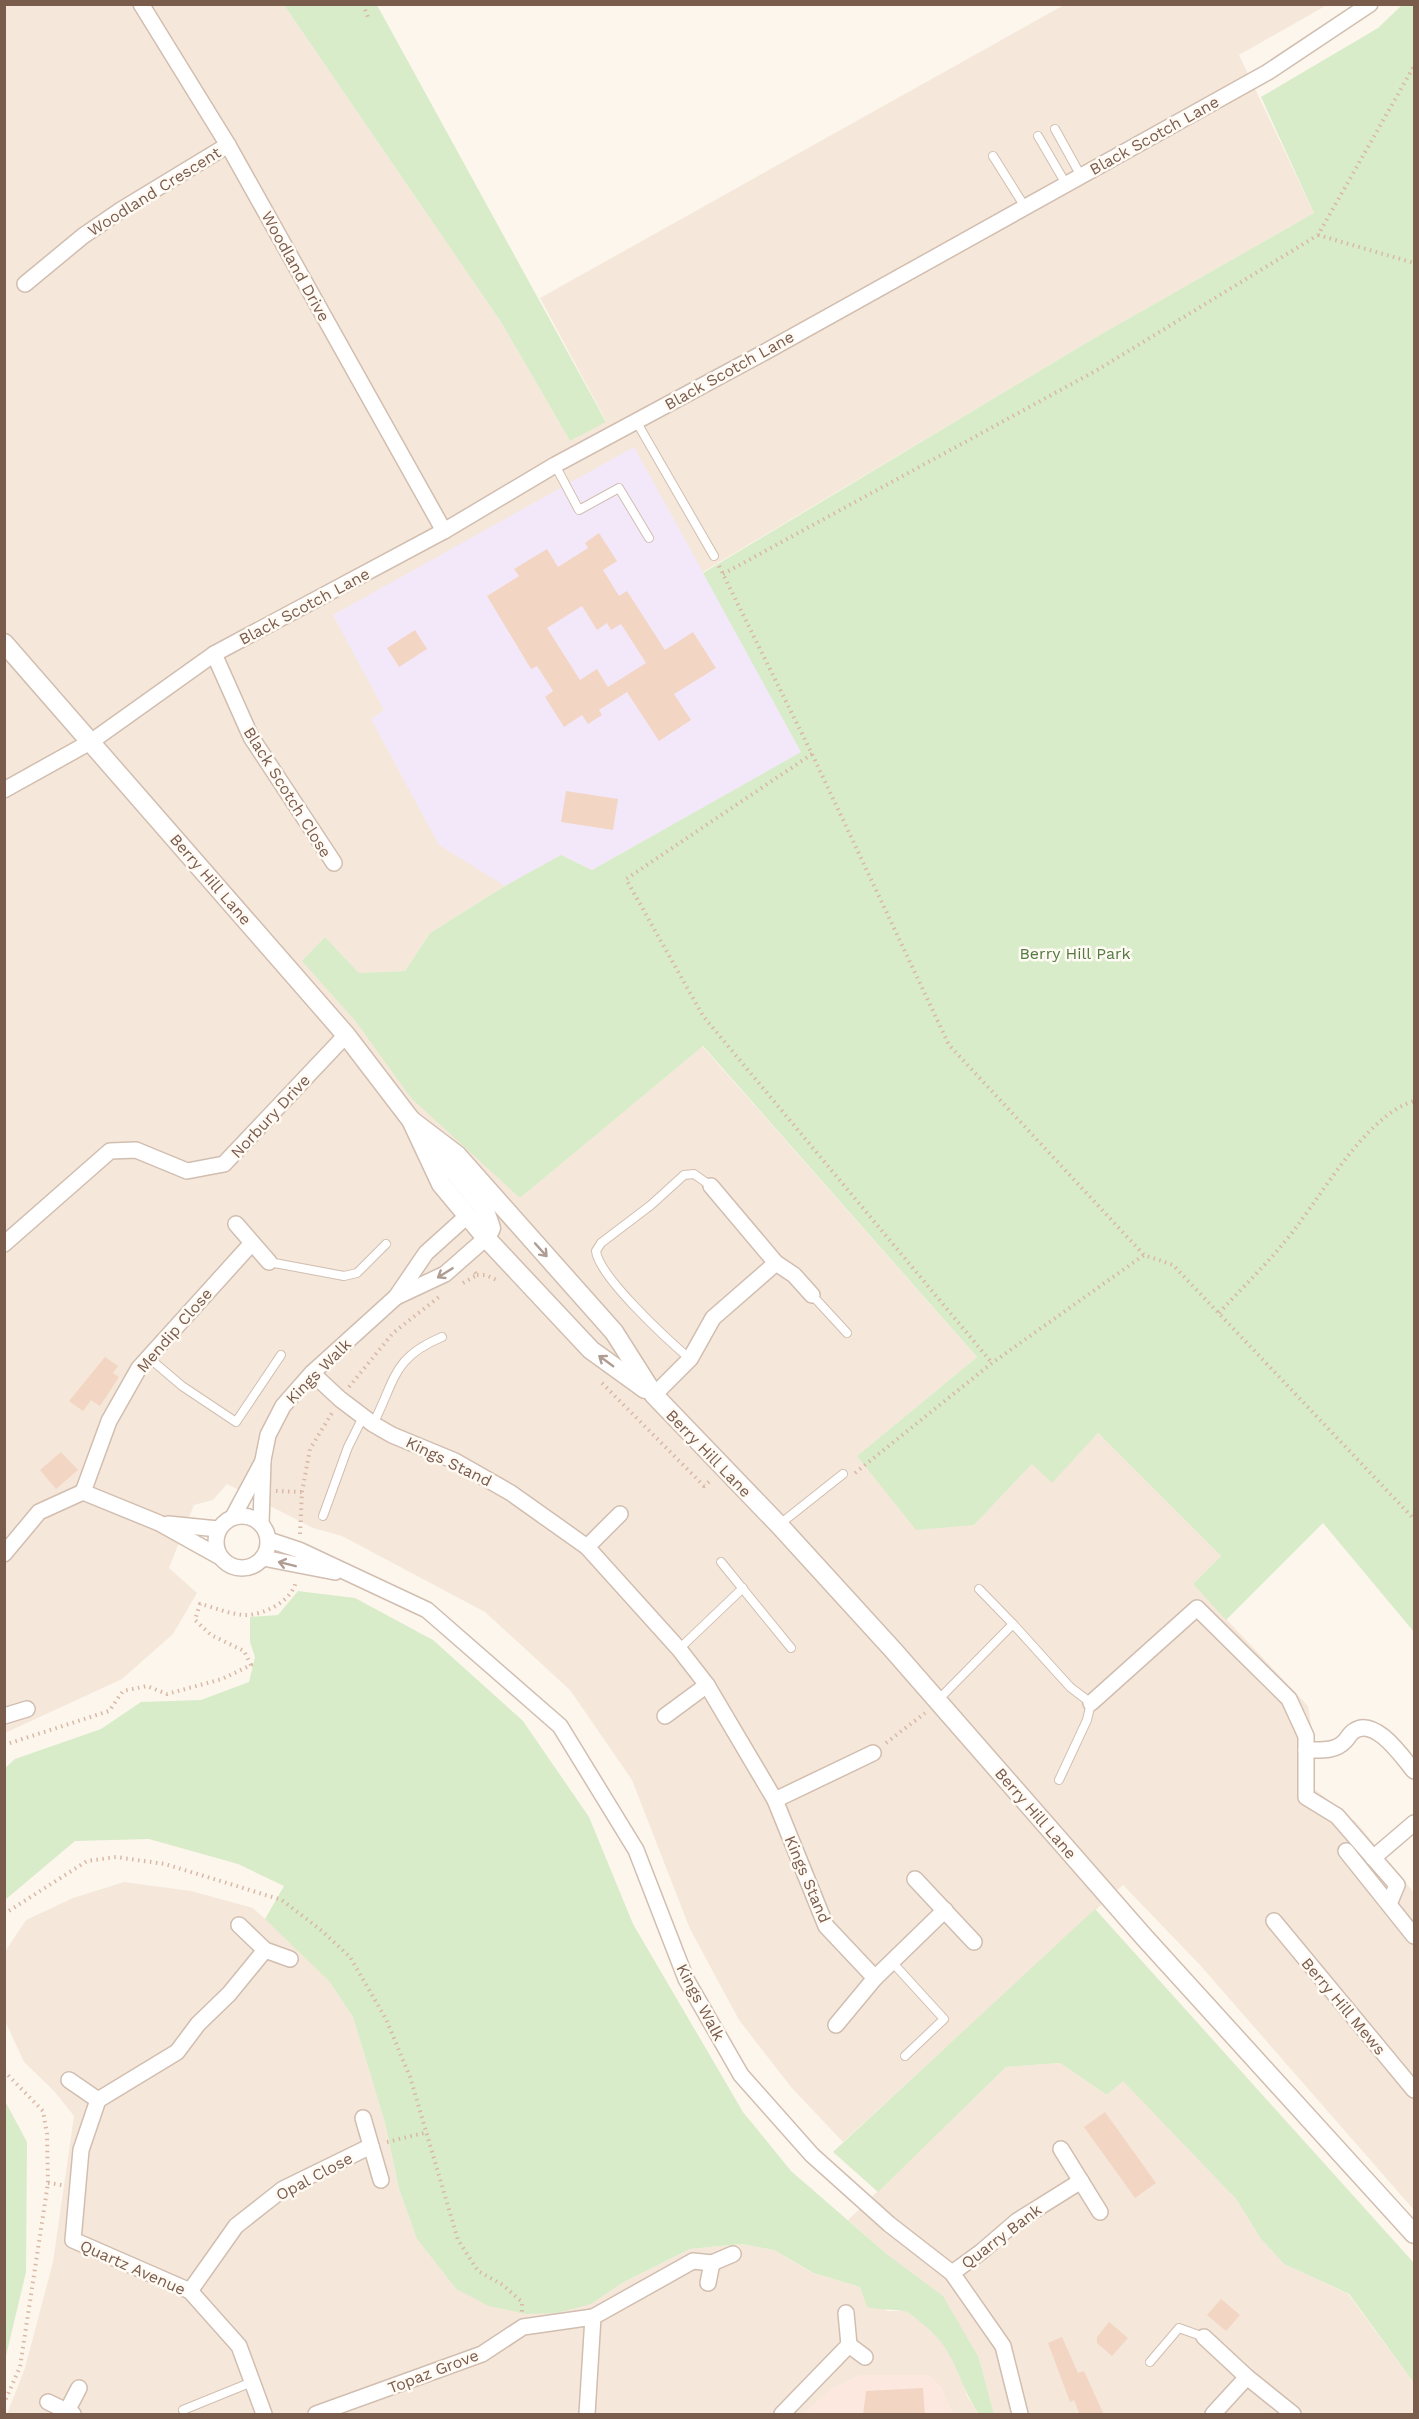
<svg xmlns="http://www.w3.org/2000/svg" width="1419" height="2419" viewBox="0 0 1419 2419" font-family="'Work Sans',sans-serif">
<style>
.residential{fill:#f5e8da}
.commercial{fill:#fde8e0}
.education{fill:#f3e8fa}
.green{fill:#d8ecc9}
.building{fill:#f3d5c3;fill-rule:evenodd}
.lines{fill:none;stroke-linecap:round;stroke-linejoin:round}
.service-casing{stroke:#d1beb0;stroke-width:10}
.minor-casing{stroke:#d1beb0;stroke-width:18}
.tertiary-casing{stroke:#d1beb0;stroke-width:21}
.path{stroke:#d9b8a5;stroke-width:4;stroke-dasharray:1.5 4.5;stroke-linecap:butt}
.service{stroke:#fff;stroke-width:8}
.minor{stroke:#fff;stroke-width:15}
.tertiary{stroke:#fff;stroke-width:18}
.oneway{stroke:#af9d94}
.labels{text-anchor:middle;stroke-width:5;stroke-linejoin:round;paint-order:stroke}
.street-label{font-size:16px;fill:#7a5c4d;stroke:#fffaf3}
.park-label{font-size:16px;fill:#537a41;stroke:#fffaf3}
</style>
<rect width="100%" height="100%" fill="#fdf6ec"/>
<g class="residential">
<polygon points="4,5 284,5 501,322 570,441 606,421 540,298 1064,5 1327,5 1239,55 1314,213 1091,340 703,572 561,855 505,886 430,933 405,971 359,973 325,937 303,961 357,1023 520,1198 702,1046 977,1357 857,1456 974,1525 1033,1463 1052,1482 1098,1433 1221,1556 1193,1584 1308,1706 1314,1742 1312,1787 1357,1823 1414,1893 1414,2210 1200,1965 1123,1885 843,2142 791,2087 739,2020 690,1929 632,1780 570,1690 485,1612 342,1536 313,1528 227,1484 213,1500 194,1505 169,1568 197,1593 173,1634 122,1679 5,1733"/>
<polygon points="124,1882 191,1891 253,1908 291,1942 329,1981 353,2017 385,2123 399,2189 417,2239 456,2289 591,2304 624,2282 690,2249 742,2244 774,2250 812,2273 860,2287 887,2311 906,2311 936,2333 957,2365 967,2396 979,2414 7,2414 25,2368 53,2262 74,2116 54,2091 24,2062 5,2021 4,1953 26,1920 73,1898"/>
<polygon points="1060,2063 1107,2095 1123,2080 1236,2199 1261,2239 1284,2264 1348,2294 1414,2383 1414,2414 994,2414 979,2358 888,2255 848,2220 1006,2067"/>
</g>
<polygon class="commercial" points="860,2375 929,2375 942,2388 953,2414 803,2414 832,2388"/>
<polygon class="education" points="634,447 802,752 592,870 561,855 505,886 439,845 371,719 384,710 333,615"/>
<g class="green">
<polygon points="284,5 377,5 606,422 570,441 501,322"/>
<polygon points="1402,5 1414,5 1414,1632 1323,1523 1226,1620 1193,1584 1221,1556 1098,1433 1052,1483 1032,1464 974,1525 916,1530 857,1456 977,1357 703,1046 520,1198 411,1098 357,1023 302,961 325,937 359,973 405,971 430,933 505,886 561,855 592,870 801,752 703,573 1091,340 1314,213 1261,97 1378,28"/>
<path d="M298,1591l57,7 78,42 90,81 66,96 44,107 110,188 48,59 97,84 55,41 36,62 15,56h-15c-24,-35 -21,-64 -60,-93 -4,-3 -10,-9 -15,-10 -12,-2 -25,-1 -37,-4l-7,-20 -47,-14 -39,-23 -32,-6 -52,5 -66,33 -33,22 -34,9 -31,1 -37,-8 -33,-17 -39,-50 -18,-50 -14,-66 -32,-106 -24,-36 -64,-62 19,-33 -46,-22 -89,-25 -74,2 -70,59v-132l10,-9 86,-30 40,-27 60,-2 48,-18 6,-25 -5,-15v-25l28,-2z"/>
<polygon points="1095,1909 1414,2263 1414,2383 1349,2294 1284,2264 1261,2239 1236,2199 1123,2081 1107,2095 1060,2063 1006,2067 878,2192 833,2152"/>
<polygon points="5,2101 27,2142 26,2272 5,2360"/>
</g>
<g class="building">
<path d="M599,533l18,28 -14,9 16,26 8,-5 38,59 28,-18 23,36 -42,26 17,26 -32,21 -32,-49 -28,18 3,5 -14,9 -6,-9 -18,12 -19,-30 8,-6 -16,-25 -6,3 -44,-73 32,-20 -5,-7 33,-20 11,18 30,-19 -3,-5zM582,606l15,24 10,-7 4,7 10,-6 25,39 -38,24 -11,-18 -17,11 -33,-52z"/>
<polygon points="415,630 427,649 399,667 387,648"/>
<polygon points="566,791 618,799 613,830 561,822"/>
<polygon points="105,1357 118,1366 113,1373 119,1377 100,1406 91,1400 83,1411 69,1401"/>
<polygon points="61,1452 78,1470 56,1489 40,1470"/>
<polygon points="1105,2112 1156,2183 1135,2198 1084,2127"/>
<polygon points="1221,2299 1240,2315 1226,2331 1207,2315"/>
<polygon points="1109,2322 1128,2338 1112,2356 1097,2343 1097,2337"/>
<polygon points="1062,2337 1078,2373 1084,2371 1104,2415 1080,2415 1074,2400 1070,2402 1048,2343"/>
<polygon points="923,2388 925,2415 863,2415 866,2391"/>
</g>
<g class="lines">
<g class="service-casing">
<g id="service">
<polyline points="1055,129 1081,176"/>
<polyline points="1038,136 1066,184"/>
<polyline points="993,156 1025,207"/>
<polyline points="636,421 714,556"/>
<polyline points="555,465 579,510 619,488 649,538"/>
<polyline points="269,1262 344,1276 357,1273 386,1244"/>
<polyline points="812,1295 847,1333"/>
<polyline points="148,1357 182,1386 236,1422 281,1355"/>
<path d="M690,1359c-22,-19 -91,-82 -94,-108l5,-8 50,-38 33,-30 10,-1 17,12"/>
<path d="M373,1424c23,-45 19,-66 69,-87"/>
<polyline points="323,1516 348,1447 363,1417"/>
<polyline points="780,1524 843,1474"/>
<polyline points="721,1562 791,1648"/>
<polyline points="979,1589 1013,1624"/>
<polyline points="679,1649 743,1588"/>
<polyline points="938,1700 1013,1624 1070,1687 1091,1703 1087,1720 1059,1780"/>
<polyline points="892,1962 944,2019 905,2056"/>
<polyline points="1150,2362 1179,2328 1204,2337"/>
<polyline points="183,2410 252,2382"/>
</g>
</g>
<g class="minor-casing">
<g id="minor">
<polyline points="141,4 228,145 444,531"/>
<polyline points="25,284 83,236 121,210 228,145"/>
<polyline points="214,654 251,737 334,863"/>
<polyline points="4,790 92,741 214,654 444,531 555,465 765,352 1268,72 1370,4"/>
<polyline points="236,1224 269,1262"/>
<polyline points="4,1244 110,1151 136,1150 187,1171 224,1164 346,1035"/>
<polyline points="776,1263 794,1275 812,1295"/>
<polyline points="396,1297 445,1274 486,1238"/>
<polyline points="312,1373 340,1399 373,1424 392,1435 455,1461 511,1493 587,1547 679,1649 707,1685 775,1800 826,1926 875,1978"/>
<polyline points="654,1395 690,1359 713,1318 776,1263 711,1186"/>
<polyline points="83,1492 109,1421 139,1368 252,1243"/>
<circle cx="242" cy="1542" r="26"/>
<polyline points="233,1517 263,1461"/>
<polyline points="168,1524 218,1529"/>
<polyline points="261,1524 263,1460 268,1435 283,1406 312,1373 396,1297 426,1253 467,1216"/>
<polyline points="269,1540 299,1550 427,1610 560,1726 636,1850 686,1979 741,2075 812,2155 889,2224 952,2273 1003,2346 1020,2414"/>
<polyline points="587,1547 620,1514"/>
<polyline points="4,1554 39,1512 83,1492 159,1523 220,1557"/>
<polyline points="263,1558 335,1572"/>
<polyline points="1091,1703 1197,1608 1289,1699 1306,1736 1306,1797 1337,1816 1397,1885 1389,1904"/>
<polyline points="4,1716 27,1709"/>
<polyline points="665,1716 707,1685"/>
<path d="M1306,1750c14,0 29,2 39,-9 3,-3 5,-8 9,-10 21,-15 49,27 60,40"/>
<polyline points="775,1800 873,1753"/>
<polyline points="1346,1851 1414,1936"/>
<polyline points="1373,1858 1414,1823"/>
<polyline points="915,1879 974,1942"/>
<polyline points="1274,1921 1414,2090"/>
<polyline points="239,1925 265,1950 290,1959"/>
<polyline points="836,2025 875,1978 945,1910"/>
<polyline points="69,2080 98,2100"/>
<polyline points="363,2118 381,2180"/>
<polyline points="1061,2149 1100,2212"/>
<polyline points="952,2273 981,2252 1017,2221 1081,2181"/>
<polyline points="708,2283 712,2263"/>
<polyline points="190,2291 236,2226 283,2189 371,2146"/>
<polyline points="1204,2337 1247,2377 1293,2414"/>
<polyline points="849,2345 865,2357"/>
<polyline points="48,2402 73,2414"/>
<polyline points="67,2411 79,2388"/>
<polyline points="264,2414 239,2346 190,2291 73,2240 81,2150 98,2100 177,2052 198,2024 229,1994 265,1950"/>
<polyline points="316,2414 482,2354 523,2327 593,2317 693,2261 712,2263 733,2254"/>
<polyline points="587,2414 593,2317"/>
<polyline points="782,2414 849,2345 846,2313"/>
<polyline points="1213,2414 1247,2377"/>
</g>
</g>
<g class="tertiary-casing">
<g id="tertiary">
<polyline points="4,643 346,1035 411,1120 441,1184 486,1238 591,1350 645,1389"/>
<polyline points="411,1120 457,1155 480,1181 614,1332 654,1395 779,1525 894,1651 1144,1937 1414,2234"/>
<polyline points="431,1144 484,1208 491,1228 486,1238"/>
</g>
</g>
<g class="path">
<polyline points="363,4 369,20"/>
<polyline points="1318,235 1414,263"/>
<polyline points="719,566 812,754 949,1045 1144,1255 1173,1265 1414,1519"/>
<polyline points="723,574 1099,369 1318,235 1414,66"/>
<polyline points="812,754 626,879 703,1016 992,1363"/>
<polyline points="477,1275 486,1275 499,1281"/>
<polyline points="463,1283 477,1275 473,1270"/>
<path d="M1219,1313c21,-23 43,-44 63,-68 36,-41 80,-128 132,-144"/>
<polyline points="602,1383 704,1486 711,1480"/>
<polyline points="349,1387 393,1333 439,1297"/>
<polyline points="855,1473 992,1363 1144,1255"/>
<polyline points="276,1491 302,1492"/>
<polyline points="300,1534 302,1492 310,1449 332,1413"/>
<polyline points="886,1743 925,1713"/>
<path d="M4,1745l105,-34 14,-20 24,-5 20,8 55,-15 29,-14 -7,-14 -33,-16 -16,-15 5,-16c14,3 31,11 46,11 18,0 48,-15 50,-35"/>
<polyline points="4,1914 87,1861 116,1857 165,1864 282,1900 322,1931 350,1957 386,2019 410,2077 458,2240 478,2271 503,2285 522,2302 522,2312"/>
<polyline points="4,2071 43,2111 47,2134 48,2183 20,2367 4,2403"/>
<polyline points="387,2142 428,2132"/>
<polyline points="48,2183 62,2185"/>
</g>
<use href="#service" class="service"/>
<use href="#minor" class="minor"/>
<use href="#tertiary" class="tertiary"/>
</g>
<defs><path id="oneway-shaft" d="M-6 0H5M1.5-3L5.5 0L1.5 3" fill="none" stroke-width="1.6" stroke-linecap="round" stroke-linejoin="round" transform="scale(1.5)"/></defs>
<g class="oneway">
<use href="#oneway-shaft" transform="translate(541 1250) rotate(48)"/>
<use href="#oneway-shaft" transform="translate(445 1273) rotate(148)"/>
<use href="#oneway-shaft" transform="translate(606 1361) rotate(-144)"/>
<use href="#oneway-shaft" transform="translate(287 1564) rotate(-166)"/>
</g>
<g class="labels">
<g class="street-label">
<text transform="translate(1154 135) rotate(-29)" y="6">Black Scotch Lane</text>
<text transform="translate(154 191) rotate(-32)" y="6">Woodland Crescent</text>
<text transform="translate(296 266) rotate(61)" y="6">Woodland Drive</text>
<text transform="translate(729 370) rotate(-29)" y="6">Black Scotch Lane</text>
<text transform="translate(304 606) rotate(-28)" y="6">Black Scotch Lane</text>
<text transform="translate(288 792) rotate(58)" y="6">Black Scotch Close</text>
<text transform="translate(211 879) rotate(49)" y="6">Berry Hill Lane</text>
<text transform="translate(270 1116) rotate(-47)" y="6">Norbury Drive</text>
<text transform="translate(174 1330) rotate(-49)" y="6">Mendip Close</text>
<text transform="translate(318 1371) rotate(-45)" y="6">Kings Walk</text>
<text transform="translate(709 1453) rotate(46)" y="6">Berry Hill Lane</text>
<text transform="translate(449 1461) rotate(26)" y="6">Kings Stand</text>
<text transform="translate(1036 1813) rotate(49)" y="6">Berry Hill Lane</text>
<text transform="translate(808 1879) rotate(67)" y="6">Kings Stand</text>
<text transform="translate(701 2002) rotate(62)" y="6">Kings Walk</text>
<text transform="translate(1344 2006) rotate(50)" y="6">Berry Hill Mews</text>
<text transform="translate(314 2176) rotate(-28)" y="6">Opal Close</text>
<text transform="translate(1001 2236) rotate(-37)" y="6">Quarry Bank</text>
<text transform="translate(133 2267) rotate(24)" y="6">Quartz Avenue</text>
<text transform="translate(433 2371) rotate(-21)" y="6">Topaz Grove</text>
</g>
<g class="park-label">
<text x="1075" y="959">Berry Hill Park</text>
</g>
</g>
<rect width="1419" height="2419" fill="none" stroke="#7a5c4d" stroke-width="12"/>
</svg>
